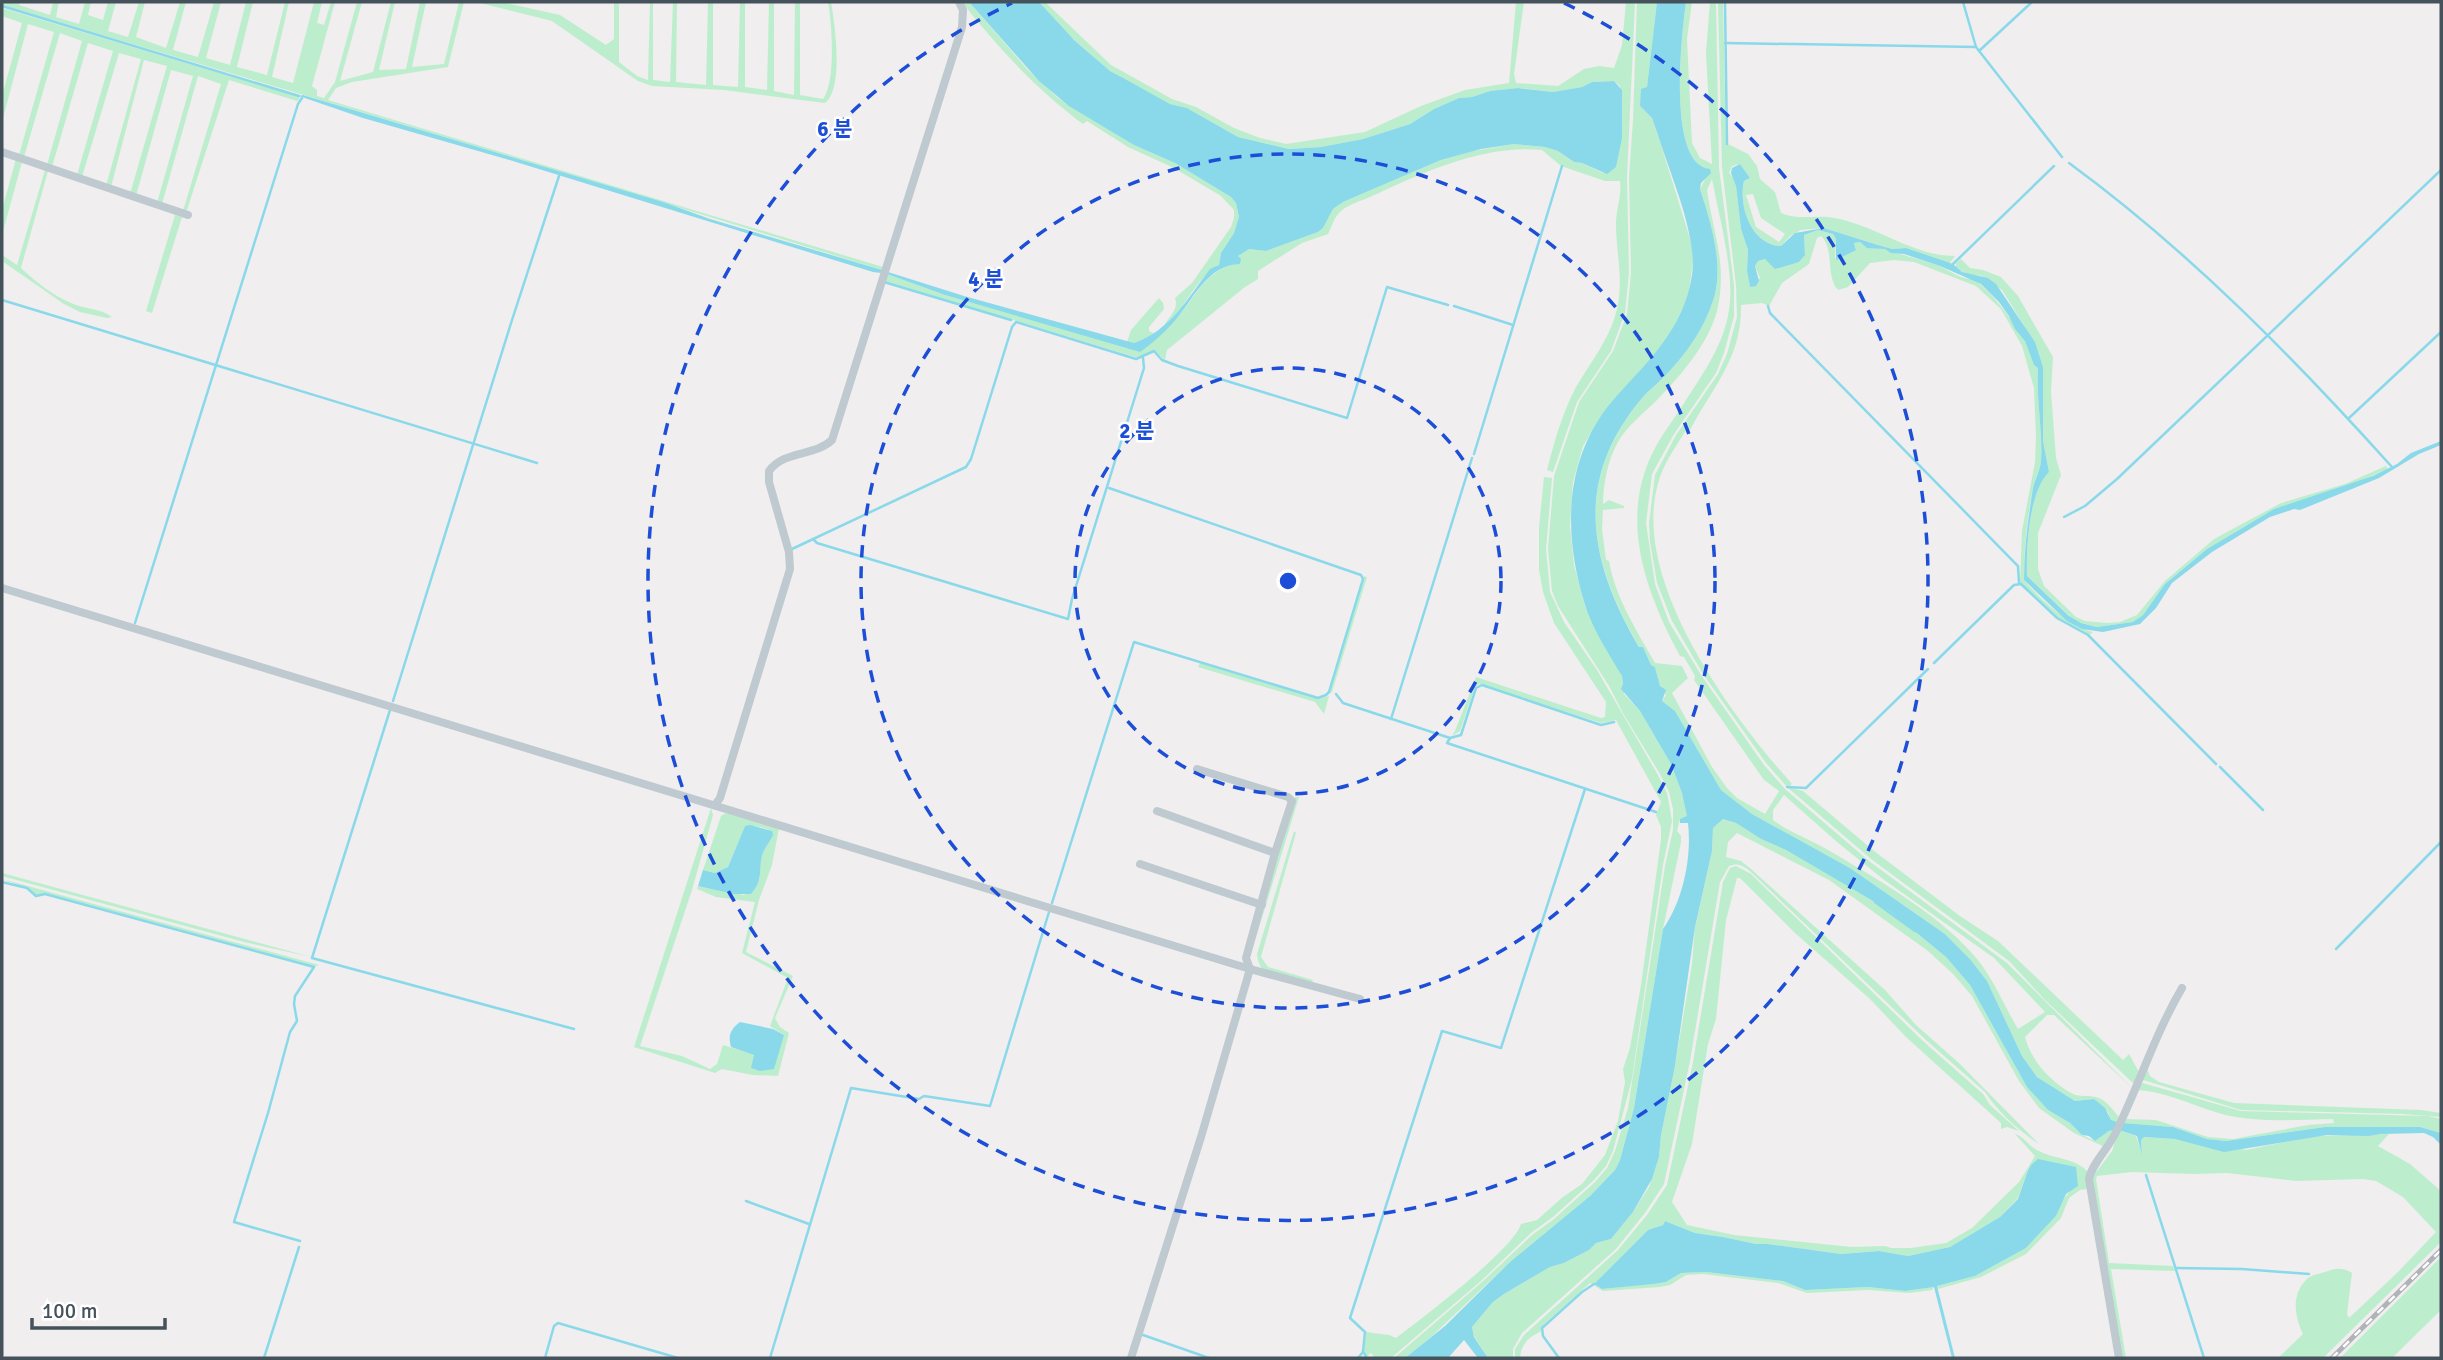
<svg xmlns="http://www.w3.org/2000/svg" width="2443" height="1360" viewBox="0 0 2443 1360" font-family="Signika,'Noto Sans KR',sans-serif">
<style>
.green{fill:#bceece;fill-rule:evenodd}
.water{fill:#89d9eb}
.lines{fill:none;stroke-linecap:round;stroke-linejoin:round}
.stream{stroke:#89d9eb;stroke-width:2.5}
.minor{stroke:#bec9d0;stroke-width:8}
.rail-casing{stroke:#b0b3b8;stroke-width:5}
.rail{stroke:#fff;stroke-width:2.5;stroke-dasharray:8;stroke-linecap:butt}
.ring{fill:none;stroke:#1d4ed8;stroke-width:3.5;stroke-dasharray:12 9}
.centre{fill:#1d4ed8;stroke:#fff;stroke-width:3.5}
.ring-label{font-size:21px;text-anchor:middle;font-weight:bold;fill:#1d4ed8;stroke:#fff;stroke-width:5;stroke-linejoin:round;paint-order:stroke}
</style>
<rect width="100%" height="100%" fill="#f0eeee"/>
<g class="green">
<path d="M2,2h18l-1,3 31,10 3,-13h6l-3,15 23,7 6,-22h6l-3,13 15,5 5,-18h8l-8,29 20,6 11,-35h6l-9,35 30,11 14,-46h6l-13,48 25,7 16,-55h7l-15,56 24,7 16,-63h7l-16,65 30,8 18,-73h4l-17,75 21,6 21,-81h8l-5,21 7,2 7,-23h4l-23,84 5,4v6l7,2 11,-16 22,-80h5l-22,79 33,-9 18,-70h4l-16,68 27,-1 14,-67h6l-14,65 32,-3 15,-62h5l-16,65 -96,15 -16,6 -8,12 555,167 -1,3c-292,-91 -587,-177 -880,-265z"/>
<path d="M476,2h25l59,13 46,30 8,-6v-37h5v60l18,14 11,4 2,-78h3v78l17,2 3,-80h4l-1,80 30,3 2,-83h5v83l25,2 2,-85h5v85l22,3 2,-88h5v89l20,4 1,-93h5v93l23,4c13,-17 9,-76 5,-97h3c4,22 13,87 -6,101l-101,-13 -72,-4 -14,-5 -86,-60z"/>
<path d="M962,2h7l58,67 31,29 76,47 41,18 56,34 5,6 3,15 -5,15 -13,20 -2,12c-24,13 -33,44 -55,61 5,-10 15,-16 11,-28l17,-15 39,-56 3,-9v-8l-13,-14 -47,-28 -46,-21 -41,-26 -4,3c-47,-35 -85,-76 -121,-122z"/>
<path d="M1039,2h6l66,63 61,34 24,8 38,21 26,10 26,6 79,-12 56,-26 44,-16 44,-7 7,-81h8l-10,72 2,9 42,3 26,-17 15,-3 15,2 8,-23 4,-43h9l-8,175 2,96 -4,40 -14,38 -34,51 -24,70 -6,-2c7,-27 15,-56 28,-81 16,-28 37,-52 43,-85 5,-28 -2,-53 -2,-80 0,-15 6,-28 4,-43h-15l-44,-15 -19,-16c-59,-6 -120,23 -172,47 -9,4 -21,7 -29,14 -7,6 -9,15 -13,23l-26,9 -44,28v8l-13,8 -78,63 -2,10 -11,-10 -11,6 -8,1 -250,-76 2,-7 58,21 192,55c12,-8 25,-16 35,-26 20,-21 32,-53 62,-60l6,-10 9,-5 17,2 52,-19 5,-4 10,-19 10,-7 98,-42 32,-9 41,-7 31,3 13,4 16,11 8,1 21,10 19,-35 -2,-52 -6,-5 -22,1 -10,5 -29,5 -34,-4 -29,3 -18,6 -13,1 -25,11 -24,15 -47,15 -42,8 -31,2 -52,-12 -51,-29 -17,-4 -28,-15 -32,-18 -45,-39z"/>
<polygon points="1637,2 1657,2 1647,87 1640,106 1652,118 1657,132 1692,245 1693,261 1689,291 1686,302 1669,337 1602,415 1583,446 1573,482 1570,526 1574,565 1585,606 1622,676 1624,694 1640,711 1671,764 1682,793 1688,817 1680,819 1677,831 1681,836 1681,842 1663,929 1634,1108 1620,1160 1615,1170 1590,1196 1510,1262 1432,1336 1405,1358 1394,1358 1482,1282 1532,1235 1554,1219 1595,1182 1607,1168 1615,1151 1628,1108 1665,866 1673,830 1673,809 1669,792 1660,774 1624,715 1609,686 1558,606 1552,591 1548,549 1554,476 1579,402 1613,351 1627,314 1631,273 1629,177 1633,120"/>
<path d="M1686,2h6l-5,37 5,104 8,15 12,6 -6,-111 4,-51h6l3,166 15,117v31l-10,37 -8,20 -42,61 -22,40 -6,49 9,61 14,38 32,53 63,90 21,24 84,72 138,102 125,125 -78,-73h-7l-22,22c6,24 26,45 48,57 7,3 14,1 22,3 11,2 17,12 24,20l-2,5 -6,-1 -3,-9 -14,-13 -19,2 -38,-24 -15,-21 -35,-75 -17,-22 -25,-25 -95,-66 -98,-54 -31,-24 -46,-79 -13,-10 4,-6 -6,-9 -5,-19 -4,-2 -8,-18 -3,1c-52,-88 -67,-168 3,-251 5,-6 13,-12 19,-18 24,-24 44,-52 53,-85 8,-33 -5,-74 -15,-105l10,-19c-44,-6 -28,-137 -24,-168zM1712,179c7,37 23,94 17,131 -5,34 -25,62 -43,90 -11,18 -25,35 -34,54 -33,69 -5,140 28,202l4,1 11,19 -1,4 70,100 15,11 -14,23 -28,-16 -10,-10 -15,-21 -40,-74 16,-15 -6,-12 -27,-3c-18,-32 -40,-66 -46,-102l-3,-1 -4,-31 1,-19 21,-2v-2l-15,-6 -6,4c0,-21 5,-44 15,-62 9,-16 27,-30 40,-43 24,-25 50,-55 59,-88 11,-46 -4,-78 -10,-121zM1784,795l53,47 46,37 111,79 51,54 -27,17c-16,-27 -26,-55 -48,-78 -34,-38 -96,-74 -140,-100 -19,-11 -39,-18 -57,-31v-10z"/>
<path d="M1718,2h5l3,141 22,11 9,12 3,13 15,13 6,21c18,8 36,1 54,5 42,8 78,38 120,38l-6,8 -43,-16 -14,1 -68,-21 -23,2 -11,6 -9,10c-30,-2 -43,-40 -37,-65l6,-3 -10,-14 -8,2 -3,7 5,5 2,8 5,43 7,21 -1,21 3,16 10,-9 -5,-12 3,-5 7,-2 5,2 35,-6 -1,-20 14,-5 15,4 3,5 -1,20 21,-10 -2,-6 6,-1c9,8 15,4 25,7 17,6 34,10 52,16 8,3 16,9 24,12 7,2 14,2 20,8 17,15 31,35 43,54 6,9 7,23 14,29 -2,31 5,63 3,93 -1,10 -6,17 -8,27 -6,30 -9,61 -9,92 16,19 45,46 69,52l-4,3 -32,-18 -37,-34 2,-52 13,-69 1,-25 -2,-49 -12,-42 -21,-37 -25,-23 -62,-24 -20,-2 -24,3 -22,24 -10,3c-13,-14 -3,-41 -17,-54l-4,2 -8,26 -27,19 -13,23 -7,-3 -21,2c1,53 -28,81 -51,125h-4c-9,15 -20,30 -26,47 -34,98 70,237 132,307l-4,3 15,4 71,60 86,65 38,25 125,119 6,-6 10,18 -4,13 -90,-85 -36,-39 -138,-102 -84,-72 -21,-24 -63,-89 -31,-53 -15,-38 -7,-41 -1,-19 6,-48 21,-40 42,-61 9,-20 10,-37 -1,-32 -14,-118zM1753,194l8,24 24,16 -6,8 -23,-15 -10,-32z"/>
<polygon points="2,8 296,96 300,98 297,101 229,80 186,213 183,211 221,84 198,76 162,204 157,203 193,76 171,70 136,196 130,194 167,66 144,60 111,187 106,186 141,59 119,53 82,177 77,175 113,51 88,43 52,167 47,165 82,41 60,33 24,157 19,155 54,32 28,24 2,122 2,96 22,23 2,16"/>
<polygon points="16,159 22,162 2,235 2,210"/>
<path d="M45,170l3,1 -27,97c15,14 31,27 50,35 13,6 29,5 41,14l-5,1 -27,-6 -16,-8 -62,-43v-6l15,10z"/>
<polygon points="175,215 182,217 152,313 146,311"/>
<path d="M1961,259l9,9 13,2 18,7 17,19 35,61 -2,35 5,66 5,17 -23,58v36l6,17 32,31 9,4 22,2 13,-1 17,-7 28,-34 49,-42 67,-36 64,-19 41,-18 2,3 -39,17 -75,23 -67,40 -42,35 -22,31 -10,7 -36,5 -22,-6 -48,-45c-1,-25 2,-87 22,-104l-6,-31v-74l-8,-24 -33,-53 -20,-14 -15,-2 -11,-6v-5z"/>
<polygon points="1159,298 1163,303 1164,309 1149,327 1149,331 1155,334 1134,343 1127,342 1131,330"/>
<path d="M1544,477l8,1 -6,71 4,43 14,30 33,48 61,105 9,18 5,28 -9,44 -31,214 -19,72 -7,15 -12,14 -41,37 -22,16 -50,48 -90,77h-16l-4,-5 -4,3 -3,-4 2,-20 23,3 7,3c25,-19 117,-88 125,-114l16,-4 26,-23 19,-13 23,-29 13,-34 7,-39 -2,-13 7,-21 11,-63 20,-145v-13l-5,-12 5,-13 -45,-82 -15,3 -122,-39 -4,3 -15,44 -8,5 3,-5 21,-54 125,41 4,-1 1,-15 -52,-79 -11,-31 -4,-22v-42z"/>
<polygon points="1364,576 1367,577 1332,692 1329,694"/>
<polygon points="1200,663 1319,699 1329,696 1324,714 1315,702 1198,667"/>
<polygon points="1295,797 1299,797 1250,957 1248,956"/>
<path d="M711,808l2,7 -21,75 -52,156 42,10 28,13 7,-5 6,-19 32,10 -3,13 32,-33 -14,-9 18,-48 -46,-25 13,-51 -39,-5 -19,-8 1,-3 46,9c24,-16 12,-17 18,-39 2,-8 7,-14 10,-21v-4l-11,-4 -16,-1 -17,41 -13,6 -12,-3 18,-54 5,-3 53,15 -7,37 -13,35 -13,52 47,24 -18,42 5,9 9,6 -11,43 -25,-1 -31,-6 -7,4 -81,-26z"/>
<path d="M1723,819l13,4 25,16 25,11 104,61 56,46 24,28 57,102 21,23 22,13 12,12 13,6 14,-10 5,-1 -9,17 -31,-14 -35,-25 -20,-27 -47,-85 -19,-22 -25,-23 -99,-71 -92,-47 -9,9 -2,15 15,4 10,8 134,121 31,35 44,39 79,80c-20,-13 -41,-32 -54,-52l-59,-52 -174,-167c-8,-7 -13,-11 -23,-7l-9,16 -30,179 -26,123 -19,29 -29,36 -94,84 -9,16v9h-25l-14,-22 -2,-9 21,-25 11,-8 46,-27 14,-4 25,-13 7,-7 15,-4 22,-27 16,-25 10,-30 2,-22 14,-69 17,-102 3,-37 17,-76 1,-23z"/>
<polygon points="1294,831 1296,833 1261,957 1268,967 1313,980 1312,983 1262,970 1258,960 1257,954"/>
<path d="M1736,866l15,8 173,168 59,52 7,11 29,26 -12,-4 -6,2v-6l-95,-86 -36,-38 -75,-66 -55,-55h-3l-11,42 -10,99 -8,25 -16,100 -20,58 15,23 47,10 118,12 33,-1 6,2h20l35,-5 26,-15 47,-46 16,-26 -20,-22c10,3 14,13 24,17 17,9 34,6 48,20v18l-7,1 -11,8 -8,20 -35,36 -45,23 -43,12 -1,-3 38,-10 51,-28 30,-32 6,-15 9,-11 -44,-17 -9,25 -18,19 -50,30 -42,9 -29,-5 -38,3 -73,-10h-12l-33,-7 -28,-4 -30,-12 -2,4 -15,5 -54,54 8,5 64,-7 15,-9 25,-1 77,9 22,9 63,-3 37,4 29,-4 -2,3 -23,3 -41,-3 -61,3 -29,-10 -75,-9 -17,1 -16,10 -10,2 -57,4 -13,-8 -46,41 -4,8c-12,5 -19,13 -20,26h-5v-9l9,-14 94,-85 29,-35 20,-30 26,-123 30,-180 7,-14z"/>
<polygon points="2,873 311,957 244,942 2,876"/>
<polygon points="2,879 319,965 314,967 45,893 40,895 32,894 27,888"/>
<polygon points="2146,1066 2150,1076 2159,1082 2234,1103 2421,1110 2441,1113 2441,1117 2403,1114 2241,1110 2140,1079"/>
<path d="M2139,1082l102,29 187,5 13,3v14l-21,-6h-95l-99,14 -19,-2 -34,-12 -50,-4 2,-4 31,1 52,17 25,2 75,-14 26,-2 -1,-4c-41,1 -85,5 -124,-9 -23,-8 -47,-19 -73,-20z"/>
<path d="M2119,1130l17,6 6,18 -1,-14 2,-3 32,2 71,11 67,-14 76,-2 -11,12 32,18 31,27v51l-118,116h-45l25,-24c-8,-16 -12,-38 2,-53 5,-6 13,-7 20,-9 10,-4 18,-5 27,1l-5,41 2,4 49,-46 38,-40 -33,-35 -27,-16 -13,-2 -67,2 -69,-8 -33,1 -62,-2 -35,4 -1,3 13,84 64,3 2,5 -64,-2 15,89h-4l-30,-176 2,-7 18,-24z"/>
<polygon points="2441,1257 2441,1310 2392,1358 2340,1358"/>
</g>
<g class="water">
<path d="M969,2h70l35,38 36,31 15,8 45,25 17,4 51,29 51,12 32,-2 42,-8 47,-15 24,-15 25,-11 13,-1 18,-6 28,-3 35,4 29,-5 10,-5 22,-1 8,9v48l-6,29 -9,7 -25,-11 -8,-1 -16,-11 -13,-4 -31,-3 -33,5 -40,11 -98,42 -10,7 -10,19 -5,4 -52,19 -17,-2 -11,7 3,3 -1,5c-33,0 -48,38 -67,59 -9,10 -23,22 -33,29l-195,-57 -58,-21 1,-2 76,24 170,47c37,-13 53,-44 76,-74l9,-4 2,-12 13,-20 5,-16 -3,-14 -5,-6 -56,-34 -41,-18 -65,-39 -30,-25z"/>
<path d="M1657,2h29c-4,30 -20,163 24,167l1,4 -10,10 -1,6c10,31 23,71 15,105 -9,33 -29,61 -53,85 -6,6 -13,11 -19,18 -70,82 -55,163 -4,250h4l8,18 4,2 5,19 6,4 -4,11 13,10 46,79 31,24 98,54 95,66 25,25 17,22 35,75 15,21 38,24 19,-2 11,9 6,12 6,2 -3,8 -5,1 -14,10 -6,-5 -7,-1 -12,-12 -22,-13 -21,-23 -57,-102 -24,-28 -56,-46 -104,-61 -25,-11 -25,-16 -13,-4 -10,9 -1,23 -17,76 -20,139 -14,69 -2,22 -7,22 -19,33 -22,27 -15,4 -7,7 -25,13 -14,4 -46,27 -11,8 -21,25 2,10 14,21h-10l-14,-18 -16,18h-43l40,-32 65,-64 80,-66 25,-26 5,-10 14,-52 29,-179c20,-28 29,-72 25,-106h-8v-4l7,-3 -5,-23 -11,-29 -31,-53 -19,-22 2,-5 -1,-8c-13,-22 -29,-46 -37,-71 -22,-71 -22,-147 29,-206 34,-38 70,-70 78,-124 6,-40 -23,-103 -35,-143l-5,-14 -12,-12 1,-17 6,-2z"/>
<polygon points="303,95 663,202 710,219 882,270 881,273 873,272 506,159 363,118 299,96"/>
<path d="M1740,164l10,14 -6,3c-6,24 7,64 37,65l14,-13 29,-5 51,16 17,5 14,-1 47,16 9,8 26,6 8,6 39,58 8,25v74l6,31c-20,19 -23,76 -22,104l42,40 12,7 16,4 36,-5 10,-7 22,-31 42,-35 67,-40 99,-33 24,-12 14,-11 30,-12v4l-22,9 -40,24 -79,32 -6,-1 -24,8 -58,35 -40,31 -16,25 -16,16 -37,8 -21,-3 -15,-8 -43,-41c0,-31 4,-61 9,-92 2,-9 7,-17 8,-27 2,-29 -5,-62 -3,-93l-4,-3 -9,-24 -10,-12 -6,-13 -10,-14 -18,-18 -41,-18 -36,-12 -13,-1 -6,-4 -18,-1 -7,-6 -6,1 2,7 -20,10v-21l-3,-5 -15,-4 -14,5 1,20 -6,7 -24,7 -10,-10 -7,2 -3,5 4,15 -3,5 -6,1 -3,-16 1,-21 -7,-21 -5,-43 -5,-13 1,-5z"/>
<path d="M750,825l22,6 1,4c-3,7 -9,13 -11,21 -4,16 2,23 -11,38h-17l-36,-8 5,-16 12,3 13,-6 17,-41z"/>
<path d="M740,1022l33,7 11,6 -10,34 -14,2 -9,-3 3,-13 -23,-8c-3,-12 -1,-17 9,-25z"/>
<polygon points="2123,1123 2173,1127 2207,1139 2226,1141 2325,1127 2420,1127 2441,1133 2441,1145 2433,1137 2424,1133 2381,1134 2368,1136 2327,1135 2224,1152 2175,1139 2144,1137 2141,1140 2142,1155 2137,1136 2119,1130"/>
<polygon points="2038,1159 2076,1167 2078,1186 2066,1194 2056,1216 2026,1248 1975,1276 1937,1286 1955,1358 1952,1358 1934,1287 1905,1291 1868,1287 1805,1290 1783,1281 1706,1272 1681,1273 1666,1282 1653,1284 1602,1289 1594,1284 1648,1230 1663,1225 1665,1221 1695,1233 1723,1237 1756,1244 1768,1244 1841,1254 1879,1251 1908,1256 1950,1247 2000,1217 2018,1199 2027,1173 2031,1165"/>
</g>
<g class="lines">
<g class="stream">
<polyline points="1725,2 1727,144"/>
<polyline points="1963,2 1976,47 2062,157"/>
<polyline points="2,6 299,96"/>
<polyline points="1725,43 1976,47"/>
<polyline points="1979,51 2032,2"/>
<path d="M2069,163c119,87 224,194 323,304"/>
<polyline points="1953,264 2054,166"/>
<polyline points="884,282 1011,320"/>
<polyline points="2,300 537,463"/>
<polyline points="1454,306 1513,325"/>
<polyline points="1768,306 1770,313 2018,566 2019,583"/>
<polyline points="2349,418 2441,332"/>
<polyline points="1474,454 1562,166"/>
<polyline points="2064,517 2085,506 2117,479 2441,170"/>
<polyline points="813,539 817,543 1068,619 1072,599 1144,368 1143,358"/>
<polyline points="792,549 966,467 971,459 1012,327 1016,322 1136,359 1154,351 1162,360 1178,366 1347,418 1387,287 1448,305"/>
<polyline points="135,623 298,104 302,98"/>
<polyline points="1934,663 2014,585 2021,584 2057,618 2088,635 2216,764"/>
<polyline points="1336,694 1343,703 1450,738 1461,735 1476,688 1482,685 1601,725 1614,722"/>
<polyline points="393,701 512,320 559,176"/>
<polyline points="390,710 312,958 574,1029"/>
<polyline points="1391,719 1472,458"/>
<polyline points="1450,738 1447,743 1453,745 1656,812"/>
<polyline points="2220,767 2263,810"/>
<polyline points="1787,787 1806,788 1928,669"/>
<polyline points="2,882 27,888 36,896 45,894 314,967 295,996 294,1004 297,1021 290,1032 268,1113 234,1222 300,1241"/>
<polyline points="1875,902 1915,931"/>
<polyline points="1052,903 1134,642 1318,698 1326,695 1329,692 1363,579 1361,575 1109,488"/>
<polyline points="2336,949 2441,842"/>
<polyline points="2146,1175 2204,1358"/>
<polyline points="746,1201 809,1224"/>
<polyline points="2176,1268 2242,1269 2309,1274"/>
<polyline points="1143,1335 1209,1358"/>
<polyline points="1363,1352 1365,1332 1350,1318 1442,1031 1501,1048 1585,789"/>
<polyline points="264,1358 299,1247"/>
<polyline points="545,1358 554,1326 558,1323 678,1358"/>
<polyline points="770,1358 851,1088 919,1099 924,1096 990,1106 1049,912"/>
<polyline points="1358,1358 1363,1352 1366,1356"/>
<polyline points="1559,1358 1543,1336 1542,1328 1582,1292 1594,1284"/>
</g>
<g class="minor">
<polyline points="2,152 188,215"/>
<polyline points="2,588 1250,969 1360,999"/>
<path d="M715,805l5,-7 70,-229 -1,-17 -20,-70v-11c15,-21 45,-14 63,-31l130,-413 1,-17 -4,-8"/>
<polyline points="1157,811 1275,853"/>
<polyline points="1140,864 1262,905"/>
<polyline points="1131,1358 1201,1137 1250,969 1246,958 1275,853 1292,801 1288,797 1197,769"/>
<path d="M2119,1358l-30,-179c3,-16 20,-31 27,-47 23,-47 39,-98 66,-144"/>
</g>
<g class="rail-casing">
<polyline id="rail" points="2332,1358 2441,1250"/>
</g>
<use href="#rail" class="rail"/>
</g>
<g class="ring">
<circle cx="1288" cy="581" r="213"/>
<circle cx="1288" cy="581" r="427"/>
<path d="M1564 3A640 640 0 1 1 1012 3"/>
</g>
<circle cx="1288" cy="581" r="10" class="centre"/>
<g class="ring-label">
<text x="835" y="136">6 분</text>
<text x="986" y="286">4 분</text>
<text x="1137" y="438">2 분</text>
</g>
<rect width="2443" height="1360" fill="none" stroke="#46525b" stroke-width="7"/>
<path d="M32 1318v10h133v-10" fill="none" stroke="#46525b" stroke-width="3.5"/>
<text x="42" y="1318" font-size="21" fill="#46525b" stroke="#ffffff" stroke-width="5" paint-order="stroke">100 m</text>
</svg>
